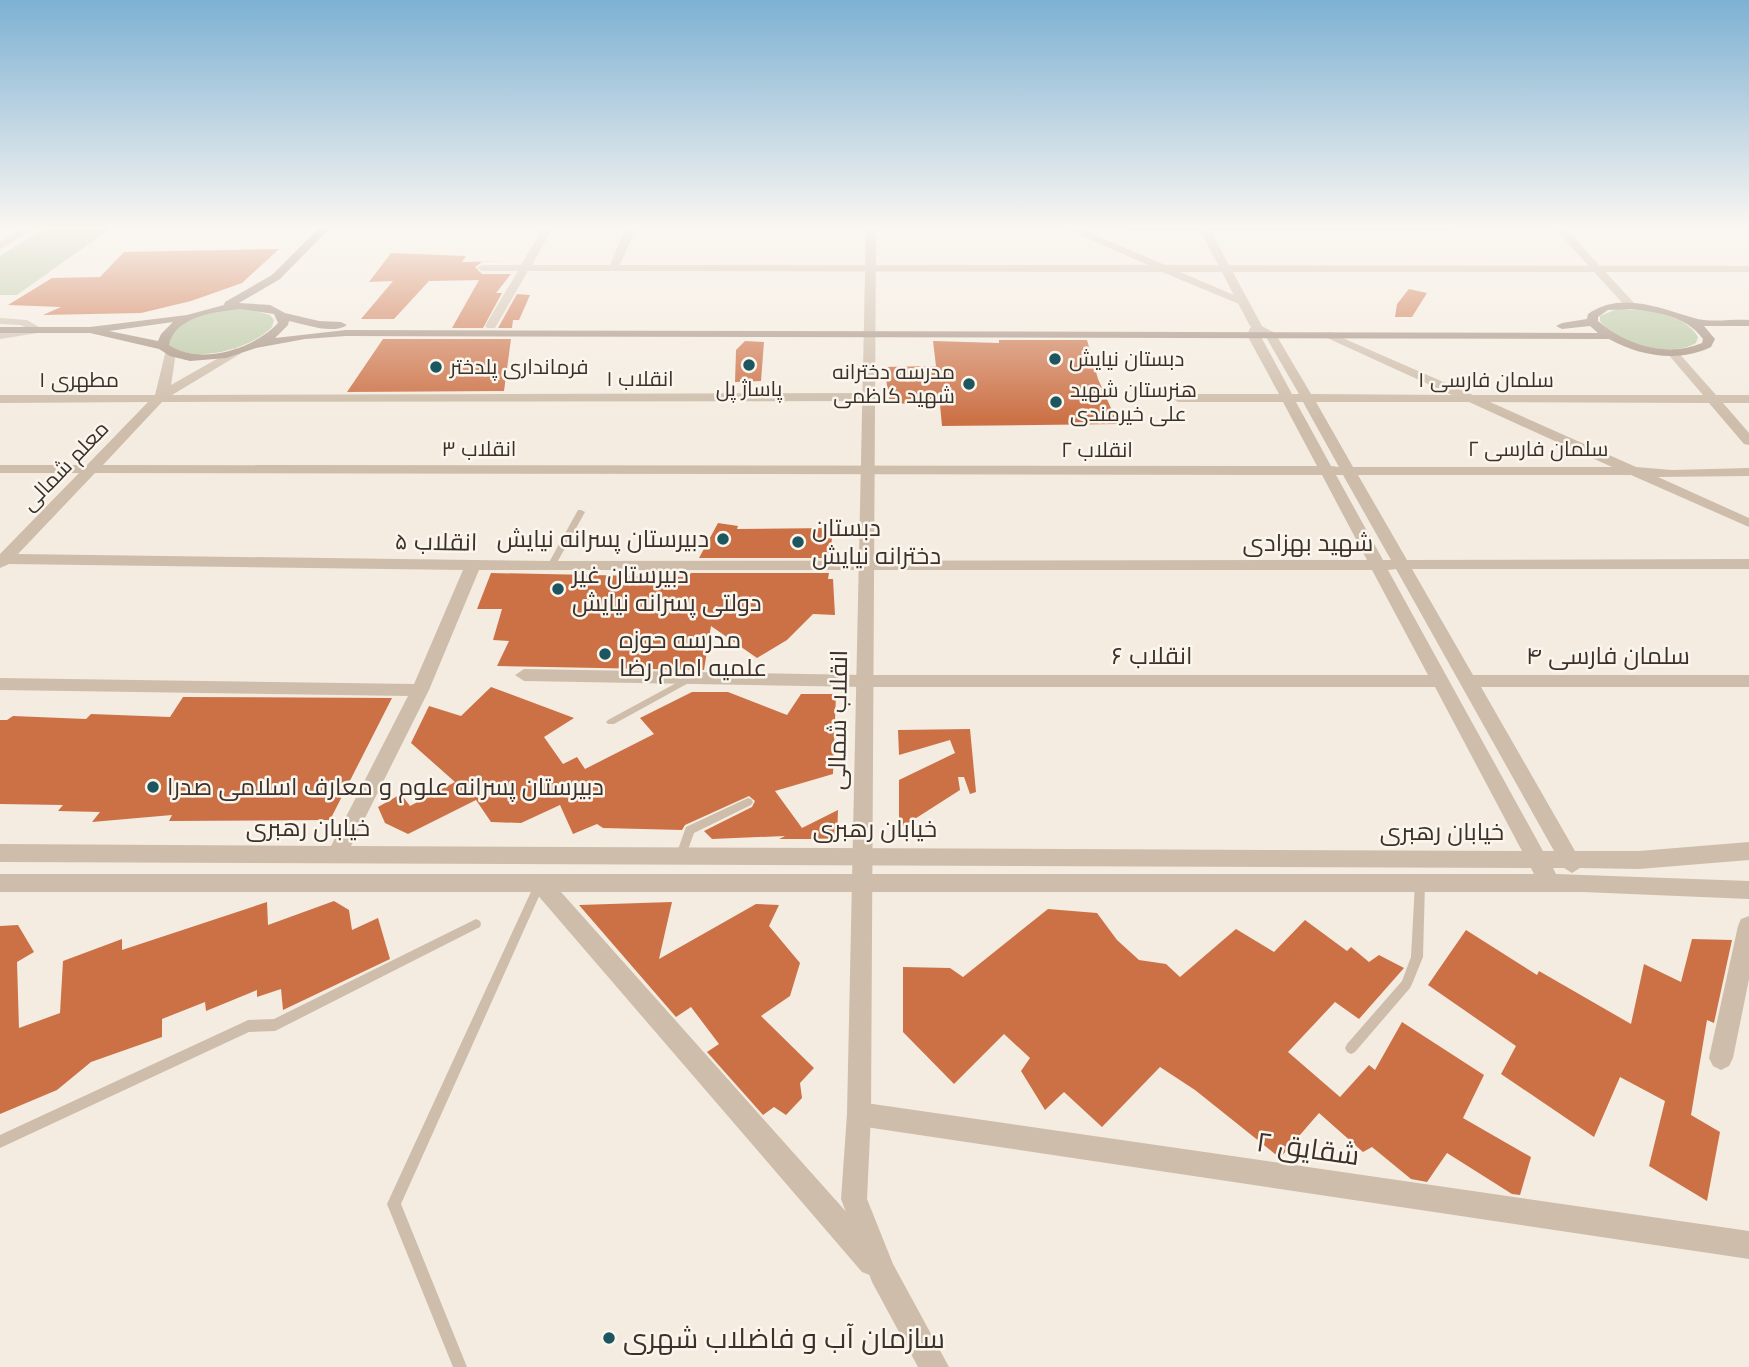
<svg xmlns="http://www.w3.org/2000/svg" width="1749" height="1367" viewBox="0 0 1749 1367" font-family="'Varela Round',Cairo,sans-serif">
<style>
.green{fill:#b5c59e}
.building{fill:#cc7146}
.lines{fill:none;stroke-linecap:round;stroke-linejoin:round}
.service{fill:#cebdaa;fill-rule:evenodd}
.minor{fill:#cebdaa;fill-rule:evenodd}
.tertiary{fill:#cebdaa;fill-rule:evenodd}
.secondary{fill:#a28c7b;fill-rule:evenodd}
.poi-dot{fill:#1d565f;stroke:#fbf6ed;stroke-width:2.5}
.labels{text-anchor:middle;stroke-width:5;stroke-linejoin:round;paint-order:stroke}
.far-poi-label{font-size:21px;fill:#3b312a;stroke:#fbf6ed;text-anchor:start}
.far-street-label{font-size:21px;fill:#3b312a;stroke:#fbf6ed}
.poi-label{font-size:24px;fill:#3b312a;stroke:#fbf6ed;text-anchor:start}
.street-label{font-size:24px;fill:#3b312a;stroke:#fbf6ed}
.near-street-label{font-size:28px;fill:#3b312a;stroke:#fbf6ed}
.near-poi-label{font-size:28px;fill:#3b312a;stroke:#fbf6ed;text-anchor:start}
</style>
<rect width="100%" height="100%" fill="#f4ece0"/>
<g class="green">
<polygon points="45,228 111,228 17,295 0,295 0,256"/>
<path d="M231,309h16l23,6 4,5 -2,7c-20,21 -79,39 -104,17 10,-26 37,-30 63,-35z"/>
<path d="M1617,309c26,0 66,3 81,28l-2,6c-25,15 -79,2 -96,-22v-5z"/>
</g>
<g class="building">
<polygon points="279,249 242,283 191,301 141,313 43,315 61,307 8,305 52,278 100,277 124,252"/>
<polygon points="391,253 466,256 462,262 520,261 482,262 475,267 482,274 511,274 496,293 502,293 483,328 452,328 479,280 429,281 394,319 361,319 393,281 369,282"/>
<polygon points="1409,289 1427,293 1412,317 1395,317 1397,304"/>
<polygon points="517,294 530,295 519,320 513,320 512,328 498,328"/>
<polygon points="383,339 511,339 504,391 347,392"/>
<polygon points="999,340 1087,340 1098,379 1118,424 942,426 940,405 890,403 884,367 936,366 933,341 999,343"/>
<polygon points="745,341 764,342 761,381 735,382 736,350"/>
<polygon points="718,523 738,526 737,529 833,528 830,558 699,558"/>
<polygon points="491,573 688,577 691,573 829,573 828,579 833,579 835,615 813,614 787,640 757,658 711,626 704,670 497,666 509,641 493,640 502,609 477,609"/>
<polygon points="491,687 574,718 544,737 563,764 577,757 585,769 654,734 640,718 692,692 728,692 787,715 801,694 836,694 833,774 775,791 802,828 838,810 837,839 779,839 785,836 712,839 704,831 752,807 755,801 749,796 685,825 682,830 603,828 597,824 573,834 560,805 521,823 491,822 476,800 408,834 385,823 378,807 401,794 410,806 455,782 411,743 429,706 461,716"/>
<polygon points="183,697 392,698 330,820 169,821 172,815 92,822 100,812 58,811 63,805 0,804 0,720 7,720 13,716 86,719 91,714 170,717"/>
<polygon points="970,729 976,792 970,794 964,777 958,777 960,790 899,829 899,780 955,753 950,740 899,755 898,730"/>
<polygon points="334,901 349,910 352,930 378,918 390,959 283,1010 281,989 257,997 257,990 206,1011 205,1002 162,1019 162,1037 91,1062 57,1090 0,1114 0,926 18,925 34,952 17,962 19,1028 60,1013 63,961 122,939 122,950 267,902 268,925"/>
<polygon points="672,902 659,959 756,904 779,905 769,926 800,963 790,996 761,1016 814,1068 800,1083 802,1098 786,1115 774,1107 763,1115 707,1052 719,1044 691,1007 676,1017 579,905"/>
<polygon points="1048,909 1097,913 1117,940 1139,960 1166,964 1180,977 1236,929 1274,952 1305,920 1347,951 1351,947 1369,962 1379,955 1404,968 1359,1019 1335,1002 1288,1052 1340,1097 1369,1065 1375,1070 1402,1022 1484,1075 1463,1118 1531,1157 1520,1195 1512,1194 1447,1153 1427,1182 1411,1179 1372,1147 1363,1152 1319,1113 1280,1158 1195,1090 1160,1067 1102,1127 1064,1092 1045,1110 1021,1071 1030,1058 1004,1034 954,1084 903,1032 903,967 950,968 963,977"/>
<polygon points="1466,930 1537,975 1539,971 1631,1024 1644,964 1681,982 1692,939 1732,940 1714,1023 1707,1020 1691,1115 1720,1132 1707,1201 1649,1166 1665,1101 1620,1077 1594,1137 1501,1074 1516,1046 1428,985"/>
</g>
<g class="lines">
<g class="service">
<polygon points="578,510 581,510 585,512 554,568 548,568 547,566"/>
<polygon points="691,675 694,676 695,678 694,680 614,724 608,724 606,722 608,720"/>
<polygon points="748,798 751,799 753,802 751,805 694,833 685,858 681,859 677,858 676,855 686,827"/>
<polygon points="540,878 544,880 545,883 401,1204 467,1367 453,1367 387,1204 535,883 536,880"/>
<polygon points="1420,878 1424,880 1425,883 1423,957 1412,984 1410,988 1355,1052 1351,1054 1347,1052 1345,1048 1347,1044 1402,981 1411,957 1415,883 1416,880"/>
<polygon points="476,919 480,921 481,924 480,927 279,1029 275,1031 249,1032 0,1148 0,1135 244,1022 248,1020 274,1019"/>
</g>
<g class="minor">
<polygon points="23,228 35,228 0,249 0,242"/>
<polygon points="543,228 553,228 532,265 610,265 626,228 636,228 620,265 1148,265 1064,228 1078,228 1165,265 1749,266 1749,272 1180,272 1248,301 1249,303 1244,306 1162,272 528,271 495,328 487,328 485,326 518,271 482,271 477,268 482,265 521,265"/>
<polygon points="1127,228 1455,228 1450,231 1132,231"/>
<polygon points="0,318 27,320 44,330 38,333 0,339 0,333 26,328 21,325 0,324"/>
<path d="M1256,323l19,10 36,61 141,1 -127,-58v-4l4,-1 144,63h230l-36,-42 6,-4 4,2 39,44h33v8h-26l26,30v12l-5,-1 -35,-41 -219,-1 146,65 36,3 77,-2v8l-91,1 91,41v9l-118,-52h-273l49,85 342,-1v10h-337l61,106h276v12h-268l94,164h64l110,-9v18l-110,9 -59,-1 -8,5 -8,-5h-11l3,6 193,7v18l-166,-7h-1022l321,360 4,10 -4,10 -10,4 -10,-4 -327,-380h-535v-18h1534l-3,-6 -1531,-6v-18l331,2 77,-150 -408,-6v-12l414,6 49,-114 -454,-6 -9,4v-14l79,-81h-79v-8h87l61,-63 -148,1v-8h155l11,-45 10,2 -5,33 65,-37 6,4 -2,2 -68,41 697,-2 6,4 -6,4 -707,1 -59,63 1214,1 -34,-64h-105l-6,-4 6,-4h101l-32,-59 5,-11zM1259,333l7,4 33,57h-7zM1296,402h7l36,65 -8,-1zM1316,402h153l143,65h-259zM95,473l1227,2 45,85 -816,1 -533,-7zM1336,475h7l48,85h-8zM1396,569l158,282h-11l-155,-281zM479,570h893l56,105h-563l-341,-6 -9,6 9,6 341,6h570l87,164 -1171,-5 78,-156z"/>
<polygon points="1749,916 1749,979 1733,1058 1729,1066 1721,1070 1713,1066 1709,1058 1738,926 1741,919"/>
<polygon points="859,1102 1749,1231 1749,1259 859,1126 850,1123 847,1114 850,1105"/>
</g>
<g class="tertiary">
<polygon points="866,228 876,228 871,1114 867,1199 893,1264 949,1367 918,1367 872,1282 841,1199 847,1114"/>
<polygon points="1199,228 1209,228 1262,326 1260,328 1250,326"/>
<polygon points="1554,228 1565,228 1635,304 1635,308 1627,308"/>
</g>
<path class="secondary" d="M319,228h11l-50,51 -41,24 31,2 15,8 34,8 22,1 6,3c-15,10 -42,-1 -58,-4l-1,4 -13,13 71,-8 1252,3 -8,-7 -28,3 -6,-3 6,-3 25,-4 1,-5c33,-23 71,-6 106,4 15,5 38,1 55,2v6h-45l11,13 -4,8c-33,16 -71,9 -102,-8l-1263,-3 -41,3 -49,9 -30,10 -36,3 -20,-5 -11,-7 -69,-16h-90v-6h90l97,-12 37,-10 1,-3 47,-27zM240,309l34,5 4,9c-24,26 -77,43 -109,22 6,-29 47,-33 71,-36zM1631,309c26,3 56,7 72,30l-1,4c-34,15 -77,2 -104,-22v-4l10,-7zM173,322l-12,12 -3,7 -49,-10z"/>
</g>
<linearGradient id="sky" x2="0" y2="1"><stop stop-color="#7db1d3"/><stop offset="0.54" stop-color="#faf6f1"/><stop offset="1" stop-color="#faf6f1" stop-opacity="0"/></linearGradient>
<rect width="1749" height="420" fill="url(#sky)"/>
<g class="poi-dot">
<circle cx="1055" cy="359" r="7"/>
<circle cx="749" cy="365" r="7"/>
<circle cx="436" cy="367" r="7"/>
<circle cx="969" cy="384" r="7"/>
<circle cx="1056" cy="402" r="7"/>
<circle cx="723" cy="539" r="7"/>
<circle cx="798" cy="542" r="7"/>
<circle cx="558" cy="589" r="7"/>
<circle cx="605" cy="654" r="7"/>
<circle cx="153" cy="787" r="7"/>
<circle cx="609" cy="1338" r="7"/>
</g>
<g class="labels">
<g class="far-poi-label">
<text x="1069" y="366">دبستان نیایش</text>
<text x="450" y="374">فرمانداری پلدختر</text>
<text x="955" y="379" text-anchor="end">مدرسه دخترانه<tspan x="955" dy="24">شهید کاظمی</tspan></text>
<text x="749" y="396" text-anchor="middle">پاساژ پل</text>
<text x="1070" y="397">هنرستان شهید<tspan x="1070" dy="24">علی خیرمندی</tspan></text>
</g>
<g class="far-street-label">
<text x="640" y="386">انقلاب ۱</text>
<text x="79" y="387">مطهری ۱</text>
<text x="1486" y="387">سلمان فارسی ۱</text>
<text x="479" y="456">انقلاب ۳</text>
<text x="1538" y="456">سلمان فارسی ۲</text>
<text x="1097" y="457">انقلاب ۲</text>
<text transform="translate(65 466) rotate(-46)" y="7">معلم شمالی</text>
</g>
<g class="poi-label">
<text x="812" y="536">دبستان<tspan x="812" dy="28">دخترانه نیایش</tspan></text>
<text x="709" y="547" text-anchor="end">دبیرستان پسرانه نیایش</text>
<text x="572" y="583">دبیرستان غیر<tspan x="572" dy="28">دولتی پسرانه نیایش</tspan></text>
<text x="619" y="648">مدرسه حوزه<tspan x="619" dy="28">علمیه امام رضا</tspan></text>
<text x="167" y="795">دبیرستان پسرانه علوم و معارف اسلامی صدرا</text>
</g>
<g class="street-label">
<text transform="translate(436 542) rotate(1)" y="8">انقلاب ۵</text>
<text x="1308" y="551">شهید بهزادی</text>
<text x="1152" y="664">انقلاب ۶</text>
<text x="1608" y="664">سلمان فارسی ۴</text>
<text transform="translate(838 720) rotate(-89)" y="8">انقلاب شمالی</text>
<text x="308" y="836">خیابان رهبری</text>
<text x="875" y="837">خیابان رهبری</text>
<text x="1442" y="840">خیابان رهبری</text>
</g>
<g class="near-street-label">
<text transform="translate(1308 1148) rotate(8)" y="10">شقایق ۲</text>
</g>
<g class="near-poi-label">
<text x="623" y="1348">سازمان آب و فاضلاب شهری</text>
</g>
</g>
</svg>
